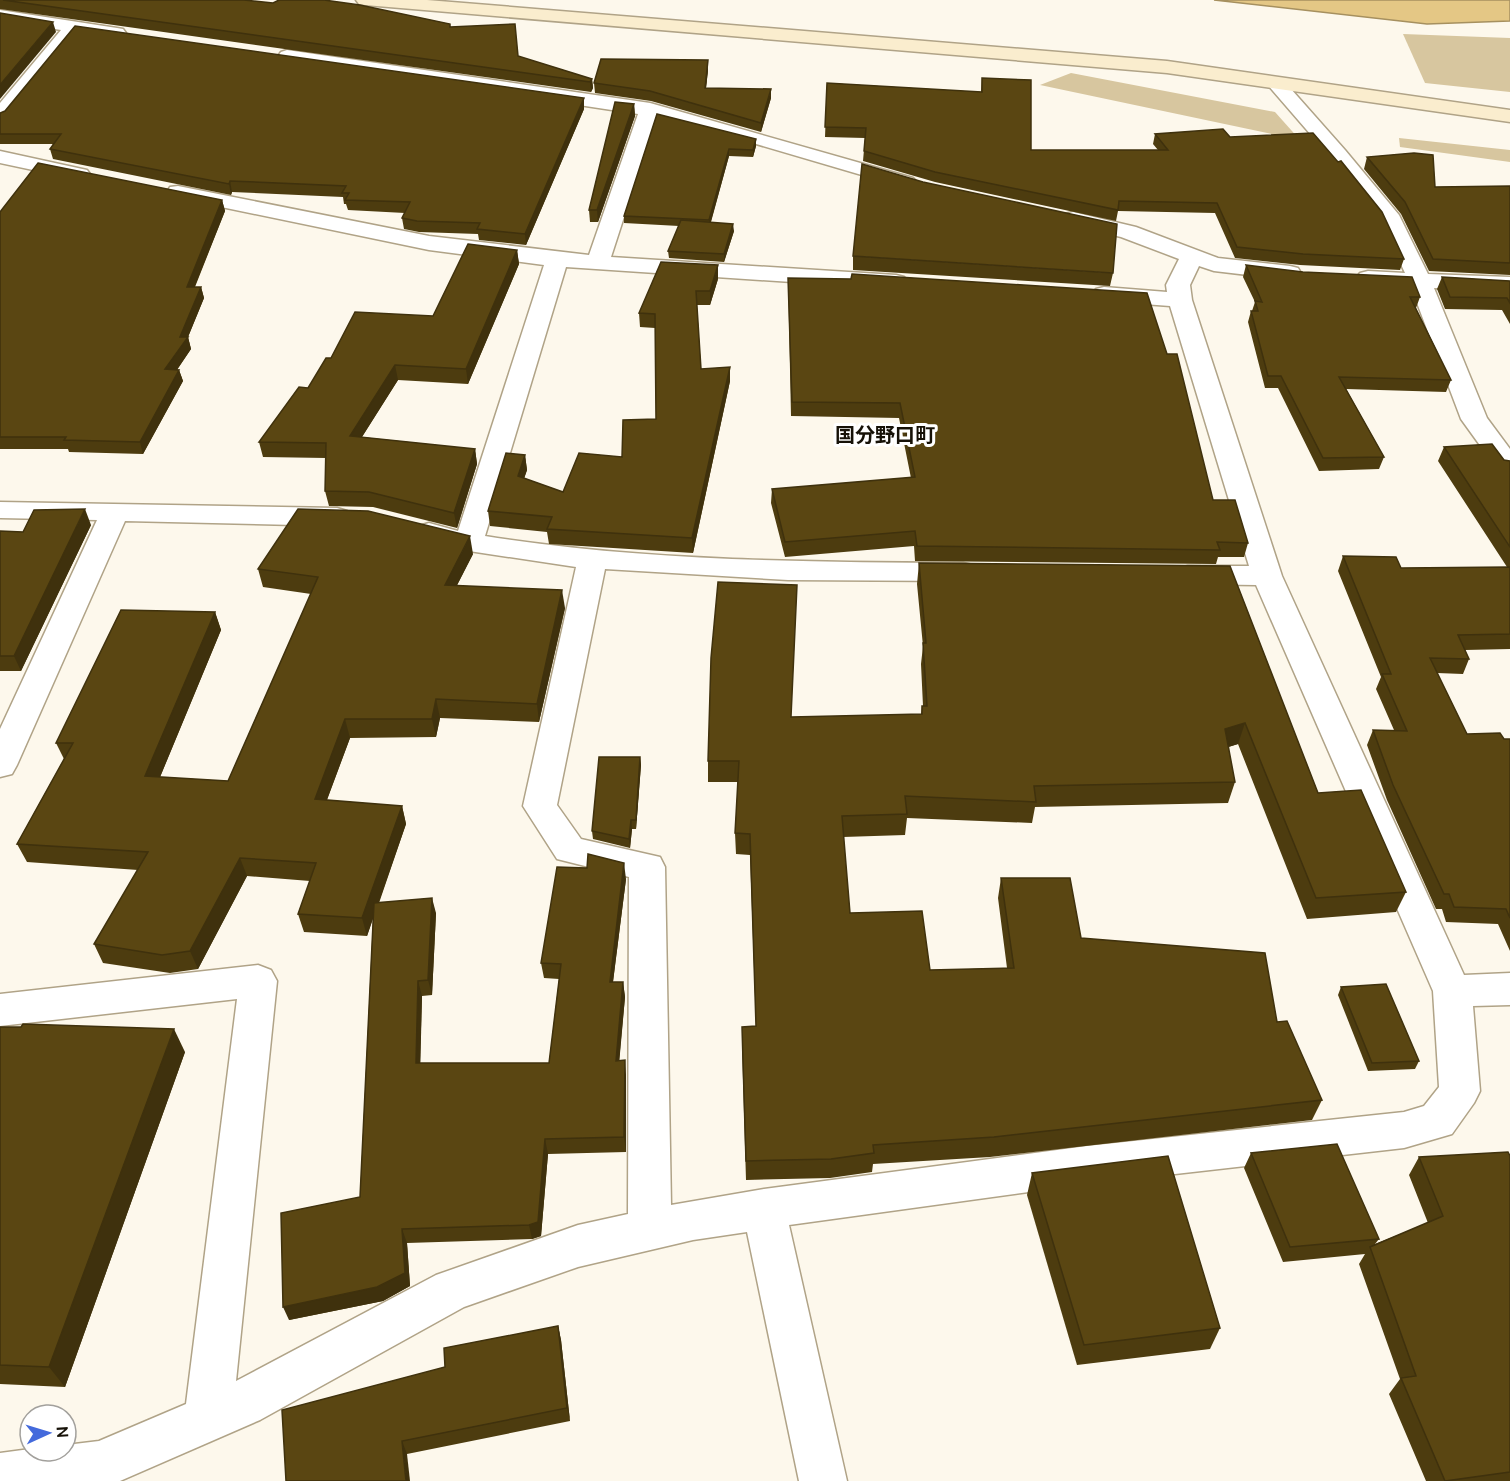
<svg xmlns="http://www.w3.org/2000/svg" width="1510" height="1481" viewBox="0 0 1510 1481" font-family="Ubuntu,'Noto Sans JP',sans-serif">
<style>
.green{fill:#d7c69f}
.water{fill:#e4c785;stroke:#a6905f;stroke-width:1.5}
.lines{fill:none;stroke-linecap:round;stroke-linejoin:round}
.street-casing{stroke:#b0a387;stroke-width:3}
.secondary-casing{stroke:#b0a387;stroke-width:3}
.street{fill:#fff;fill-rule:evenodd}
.secondary{fill:#faedce;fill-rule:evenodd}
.wall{fill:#4d3c0f}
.shaded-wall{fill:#3f310d}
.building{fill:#5a4612;stroke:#3f310d;stroke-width:1.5}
.labels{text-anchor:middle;stroke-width:6;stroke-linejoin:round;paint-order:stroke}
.quarter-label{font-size:20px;font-weight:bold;fill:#161107;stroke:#fff}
</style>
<rect width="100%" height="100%" fill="#fdf8ec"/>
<g class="green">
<polygon points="1403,34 1510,38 1510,92 1425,83"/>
<polygon points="1071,73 1275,112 1300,140 1040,85"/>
<polygon points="1399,138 1510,150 1510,162 1400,147"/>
</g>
<polygon class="water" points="1214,0 1510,0 1510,21 1427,24"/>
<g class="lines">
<g class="street-casing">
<g id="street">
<polygon points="0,10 117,28 123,29 126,33 123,37 117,38 77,32 7,120 0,122 0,103 61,30 0,20"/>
<path d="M287,50l363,53 263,75 4,4 -4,4 -7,2 -167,-49 -83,-21 -45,139 285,18 8,2 4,5 -4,5 -8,2 -330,-22 -81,269c158,25 318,26 478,27l10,2 5,7 -5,7 -10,2 -175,-1 -183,-11 -48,236 24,34 79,18 5,10 6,338 93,-16 323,-43 317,-34 20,-6 15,-19 -6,-96 -177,-406 -68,-1 -10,-2 -5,-7 5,-7 10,-2h61l-79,-260 -66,-5 -8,-2 -4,-5 4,-5 8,-2 63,5 -1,-7 13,-26 -58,-22 -56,-13 -3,-5 3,-5 8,-2 63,15 82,31 72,8 8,2 3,5 -3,5 -8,2 -76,-9 -15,-5 -9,19 2,15 90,276 182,399 46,-2v32l-37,1 7,85 -6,12 -22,31 -48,14 -317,36 -298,41 58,256h-48l-52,-249 -54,8 -115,27 -114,40 -204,113 -140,61h-120v-28l30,-4v2h36v-6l33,-4 87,-37 51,-405 -237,27v-32l258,-29 13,5 6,11 -41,400 200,-106 142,-50 50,-11 1,-337 -72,-18 -34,-53 53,-239 -107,-16 -50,-13 -4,-6 4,-6 10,-3 29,8 86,-266 -115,-15 -251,-52 -8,-1 -3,-5 3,-5 8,-1 251,50 160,19 49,-141 -357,-54 -3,-4 3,-4z"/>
<polygon points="1276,78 1283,80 1345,150 1399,215 1428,274 1510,277 1510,291 1434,288 1487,418 1510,449 1510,475 1500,473 1461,419 1411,287 1360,283 1356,278 1360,273 1368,271 1405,273 1381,221 1331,158 1267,84 1269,80"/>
<polygon points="0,151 87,170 90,174 87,178 80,180 0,163"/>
<polygon points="0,502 337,508 347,511 351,517 347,523 337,526 125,521 17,765 12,774 0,777 0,729 97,520 0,518"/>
</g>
</g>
<g class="secondary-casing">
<polygon id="secondary" points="356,0 427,0 1167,61 1510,110 1510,122 1167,73 365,5 359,4"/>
</g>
<use href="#street" class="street"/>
<use href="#secondary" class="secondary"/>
</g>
<g class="wall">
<polygon points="0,0 244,0 450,24 450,27 518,56 592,79 593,88 591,92 0,9"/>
<polygon points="708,70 706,88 771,98 761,132 651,101 595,93 594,83"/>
<polygon points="982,78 1031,150 1158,150 1153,144 1155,134 1230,137 1404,259 1400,270 1300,265 1235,258 1215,213 1118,211 1116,221 935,182 863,161 865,138 825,137 827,83 981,92"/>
<polygon points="634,104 635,116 598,222 590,222 589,210"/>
<polygon points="584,109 526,245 479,240 478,234 419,232 404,229 402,218 405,213 348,210 346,204 344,204 343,197 232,192 231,195 53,159 50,149 53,144 0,144 0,113"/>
<polygon points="657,114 756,146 753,157 729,156 711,222 734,231 724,262 669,258 668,251 679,226 624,223 624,216"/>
<polygon points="1367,157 1435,187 1510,186 1510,275 1429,271 1401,214 1364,169"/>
<polygon points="222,200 225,211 195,287 201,287 204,298 188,337 191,349 177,370 179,370 183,381 143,454 69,452 68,449 0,449 0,212"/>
<polygon points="517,250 519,264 468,384 398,380 362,437 475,449 477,464 457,528 373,507 329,506 325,491 326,458 263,457 259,442 308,388 331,358 433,316"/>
<polygon points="853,256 1113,273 1110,286 853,270"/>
<polygon points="1246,265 1420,297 1416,308 1451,380 1446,392 1346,389 1384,457 1379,469 1319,471 1278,388 1265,388 1248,322 1251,311 1252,311 1255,302 1243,277"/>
<polygon points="1442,277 1510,281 1510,324 1502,310 1445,309 1437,289"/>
<polygon points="788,278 1213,500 1248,543 1244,557 1218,557 1216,564 915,561 914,546 785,557 771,503 772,489 911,478 899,418 791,416"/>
<polygon points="718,279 710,305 697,305 701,369 730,367 730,381 693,553 549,544 547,532 490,526 488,511 525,455 527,470 524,478 563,492 622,457 656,419 655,328 640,327 639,313"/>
<polygon points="1444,447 1510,461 1510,649 1465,650 1469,659 1463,674 1437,673 1467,734 1504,739 1510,739 1510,951 1498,924 1446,922 1442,909 1436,909 1387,800 1367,745 1373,730 1394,730 1376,689 1381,677 1338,571 1343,556 1401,568 1507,567 1438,461"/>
<polygon points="91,525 21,671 0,671 0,531 23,532"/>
<polygon points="473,554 457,585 565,608 539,722 440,718 436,737 350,738 327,800 402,806 406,824 379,903 436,913 432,995 422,996 420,1063 549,1063 559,979 544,978 541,963 626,879 613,982 623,982 625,997 619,1061 626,1075 626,1152 548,1154 541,1236 532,1239 407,1243 410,1286 383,1301 289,1320 360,1197 373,918 367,936 304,932 298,914 310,881 247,876 198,969 170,973 103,963 94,944 138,870 27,862 17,844 64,759 56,743 215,612 221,630 160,777 228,781 311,594 263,587 258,569"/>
<polygon points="919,563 1230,566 1318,793 1406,892 1396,912 1307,919 1238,744 1228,747 1235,782 1228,803 1035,807 1032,823 907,818 905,835 843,837 850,913 930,970 1007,968 998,898 1001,878 1081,938 1277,1022 1322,1100 1312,1120 990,1157 873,1164 872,1172 830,1178 746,1180 742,1047 756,1026 750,855 736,854 735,833 738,782 708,782 708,761 921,714 922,706 923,706 921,664 923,646 917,584"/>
<polygon points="640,757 641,765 636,829 632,829 630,848 593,839 592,831"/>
<polygon points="1341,987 1419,1061 1415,1069 1368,1071 1338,995"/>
<polygon points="0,1027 185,1052 65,1387 0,1384"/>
<polygon points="1251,1153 1379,1239 1375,1244 1428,1223 1409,1175 1419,1157 1510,1156 1510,1481 1426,1481 1389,1394 1400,1379 1359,1264 1365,1254 1283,1262 1244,1168"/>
<polygon points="1032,1173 1220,1328 1210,1349 1077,1365 1027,1195"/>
<polygon points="558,1326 561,1340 570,1421 407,1454 286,1481 445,1367"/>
</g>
<g class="shaded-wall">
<polygon points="53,22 56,32 0,99 0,85"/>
<polygon points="708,60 708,70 705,97 705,88"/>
<polygon points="592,79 593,88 591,92 590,82"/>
<polygon points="771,89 771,98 761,132 761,123"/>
<polygon points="584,98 584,109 526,245 525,234"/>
<polygon points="634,104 635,116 598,222 597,210"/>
<polygon points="756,139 756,146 753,157 753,150"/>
<polygon points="729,149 729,156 709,228 709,220"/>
<polygon points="230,181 232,192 231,195 229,184"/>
<polygon points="222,200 225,211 190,298 187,287"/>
<polygon points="733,224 734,231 724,262 724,254"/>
<polygon points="517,250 519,264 468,384 466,369"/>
<polygon points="718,265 718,279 710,305 710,291"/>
<polygon points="201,287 204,298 188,337 191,349 169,381 165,369"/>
<polygon points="395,365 398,380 353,451 350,436"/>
<polygon points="730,367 730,381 693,553 692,538"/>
<polygon points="179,370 183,381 143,454 140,442"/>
<polygon points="475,449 477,464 457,528 454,513"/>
<polygon points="525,455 527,470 520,491 518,476"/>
<polygon points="85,509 91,525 21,671 14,656"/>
<polygon points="470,536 473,554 448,603 445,585"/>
<polygon points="562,590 565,608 539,722 537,704"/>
<polygon points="215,612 221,630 153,794 145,776"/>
<polygon points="436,699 440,718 436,737 432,719"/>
<polygon points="345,719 350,738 320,818 315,799"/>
<polygon points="1245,723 1238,744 1219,750 1225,729"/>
<polygon points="640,757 641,765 636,829 636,820"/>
<polygon points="402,806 406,824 367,936 362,918"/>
<polygon points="631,820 632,829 630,848 629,839"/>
<polygon points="240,858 247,876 198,969 190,951"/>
<polygon points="624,863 626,879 611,997 610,982"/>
<polygon points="432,898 436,913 432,995 428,980"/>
<polygon points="418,981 422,996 420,1078 416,1063"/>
<polygon points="623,982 625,997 618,1076 616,1061"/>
<polygon points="174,1029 185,1052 65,1387 49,1367"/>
<polygon points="625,1060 626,1075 626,1152 624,1137"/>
<polygon points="545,1139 548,1154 541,1236 532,1239 529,1225"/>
<polygon points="402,1229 407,1243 410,1286 383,1301 289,1320 283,1307"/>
<polygon points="558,1326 561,1340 570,1421 567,1408"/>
<polygon points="402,1441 407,1454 410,1481 406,1481"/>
</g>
<g class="building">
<polygon points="3,0 244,0 273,3 279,0 324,0 360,5 450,24 450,27 515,24 518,56 592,79 590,82"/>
<polygon points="0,13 53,22 0,85"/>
<polygon points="75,26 584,98 525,234 477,229 480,223 417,221 402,218 410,202 345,200 349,193 342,193 346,186 230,181 229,184 50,149 61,134 0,134 0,113 5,111"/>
<polygon points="601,59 708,60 705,88 771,89 761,123 650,91 594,83"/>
<polygon points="982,78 1031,80 1031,150 1168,150 1155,134 1223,129 1230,137 1313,133 1338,162 1341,161 1382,212 1404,259 1303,254 1237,247 1217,203 1119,201 1118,210 935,172 864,151 866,128 825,127 827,83 982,92"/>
<polygon points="615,102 634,104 597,210 589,210"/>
<polygon points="657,114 756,139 753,150 729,149 709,220 624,216"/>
<polygon points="1414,153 1433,155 1435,187 1510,186 1510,263 1433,259 1405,202 1367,157"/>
<polygon points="38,163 222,200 187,287 201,287 180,337 188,337 165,369 179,370 140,442 64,440 66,437 0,437 0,212"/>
<polygon points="862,164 923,182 1117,224 1113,273 853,256"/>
<polygon points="681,220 733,224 724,254 668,251"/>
<polygon points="468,244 517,250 466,369 395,365 350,436 475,449 454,513 369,492 325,491 326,443 259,442 299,387 308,388 326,358 331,358 355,312 433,316"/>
<polygon points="661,262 718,265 710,291 696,291 701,369 730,367 692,538 547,529 552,517 488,511 506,453 525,455 518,476 563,492 579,453 622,457 623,420 656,419 655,314 639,313"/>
<polygon points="1246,265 1303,272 1412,277 1420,297 1410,297 1451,380 1339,377 1384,457 1323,458 1281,376 1268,376 1251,311 1258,311 1255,301 1262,302"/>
<polygon points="852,274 1147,293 1167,354 1177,354 1213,500 1235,500 1248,543 1217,542 1220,550 917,546 915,531 785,542 772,489 915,477 900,403 792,402 788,278 851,279"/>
<polygon points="1442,277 1510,281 1510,303 1507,298 1450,297"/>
<polygon points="1492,444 1504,460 1510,461 1510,547 1444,447"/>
<polygon points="85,509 14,656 0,656 0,531 23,532 34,510"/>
<polygon points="298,509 368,511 470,536 445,585 562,590 537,704 436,699 432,719 345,719 315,799 402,806 362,918 298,914 316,863 240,858 190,951 162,955 94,944 148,852 17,844 73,743 56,743 121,610 215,612 145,776 228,781 318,577 258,569"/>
<polygon points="1343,556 1396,557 1401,568 1510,567 1510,634 1458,635 1469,659 1430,658 1467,734 1500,733 1504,739 1510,739 1510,918 1506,909 1454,907 1449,894 1444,894 1393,785 1373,730 1407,731 1382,674 1391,674"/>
<polygon points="919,563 1230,566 1318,793 1361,790 1406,892 1316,898 1245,723 1225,729 1235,782 1034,786 1036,802 905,796 907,814 842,816 850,913 922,911 930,970 1014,968 1001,878 1070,878 1081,938 1265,953 1277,1022 1287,1021 1322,1100 994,1137 873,1145 874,1153 831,1159 746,1161 742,1027 756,1026 750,834 735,833 739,761 708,761 711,658 718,582 797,585 791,717 922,714 922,706 927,706 923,643 926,643"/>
<polygon points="599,757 640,757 636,820 631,820 629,839 592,831"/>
<polygon points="588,854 624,863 610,982 623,982 616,1061 625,1060 624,1137 545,1139 538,1222 529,1225 402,1229 405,1273 377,1287 283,1307 281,1213 360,1197 374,903 432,898 428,980 418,981 416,1063 549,1063 561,964 541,963 557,867 587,868"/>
<polygon points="1386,984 1419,1061 1372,1063 1341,987"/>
<polygon points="23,1024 174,1029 49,1367 0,1365 0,1027 21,1027"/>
<polygon points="1337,1144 1379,1239 1290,1247 1251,1153"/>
<polygon points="1508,1152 1510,1156 1510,1472 1445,1481 1401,1378 1416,1376 1370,1247 1443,1216 1419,1157"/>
<polygon points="1168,1156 1220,1328 1084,1345 1032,1173"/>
<polygon points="558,1326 567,1408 402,1441 406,1481 286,1481 282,1410 445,1367 444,1348"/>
</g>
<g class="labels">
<g class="quarter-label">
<text x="885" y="442">国分野口町</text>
</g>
</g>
<g transform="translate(48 1433) rotate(86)"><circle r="28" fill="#ffffff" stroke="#a2a09c" stroke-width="1.5"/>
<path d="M0-4.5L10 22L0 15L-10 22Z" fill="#446adc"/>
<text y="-9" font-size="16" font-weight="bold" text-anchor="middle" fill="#161107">N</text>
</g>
</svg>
